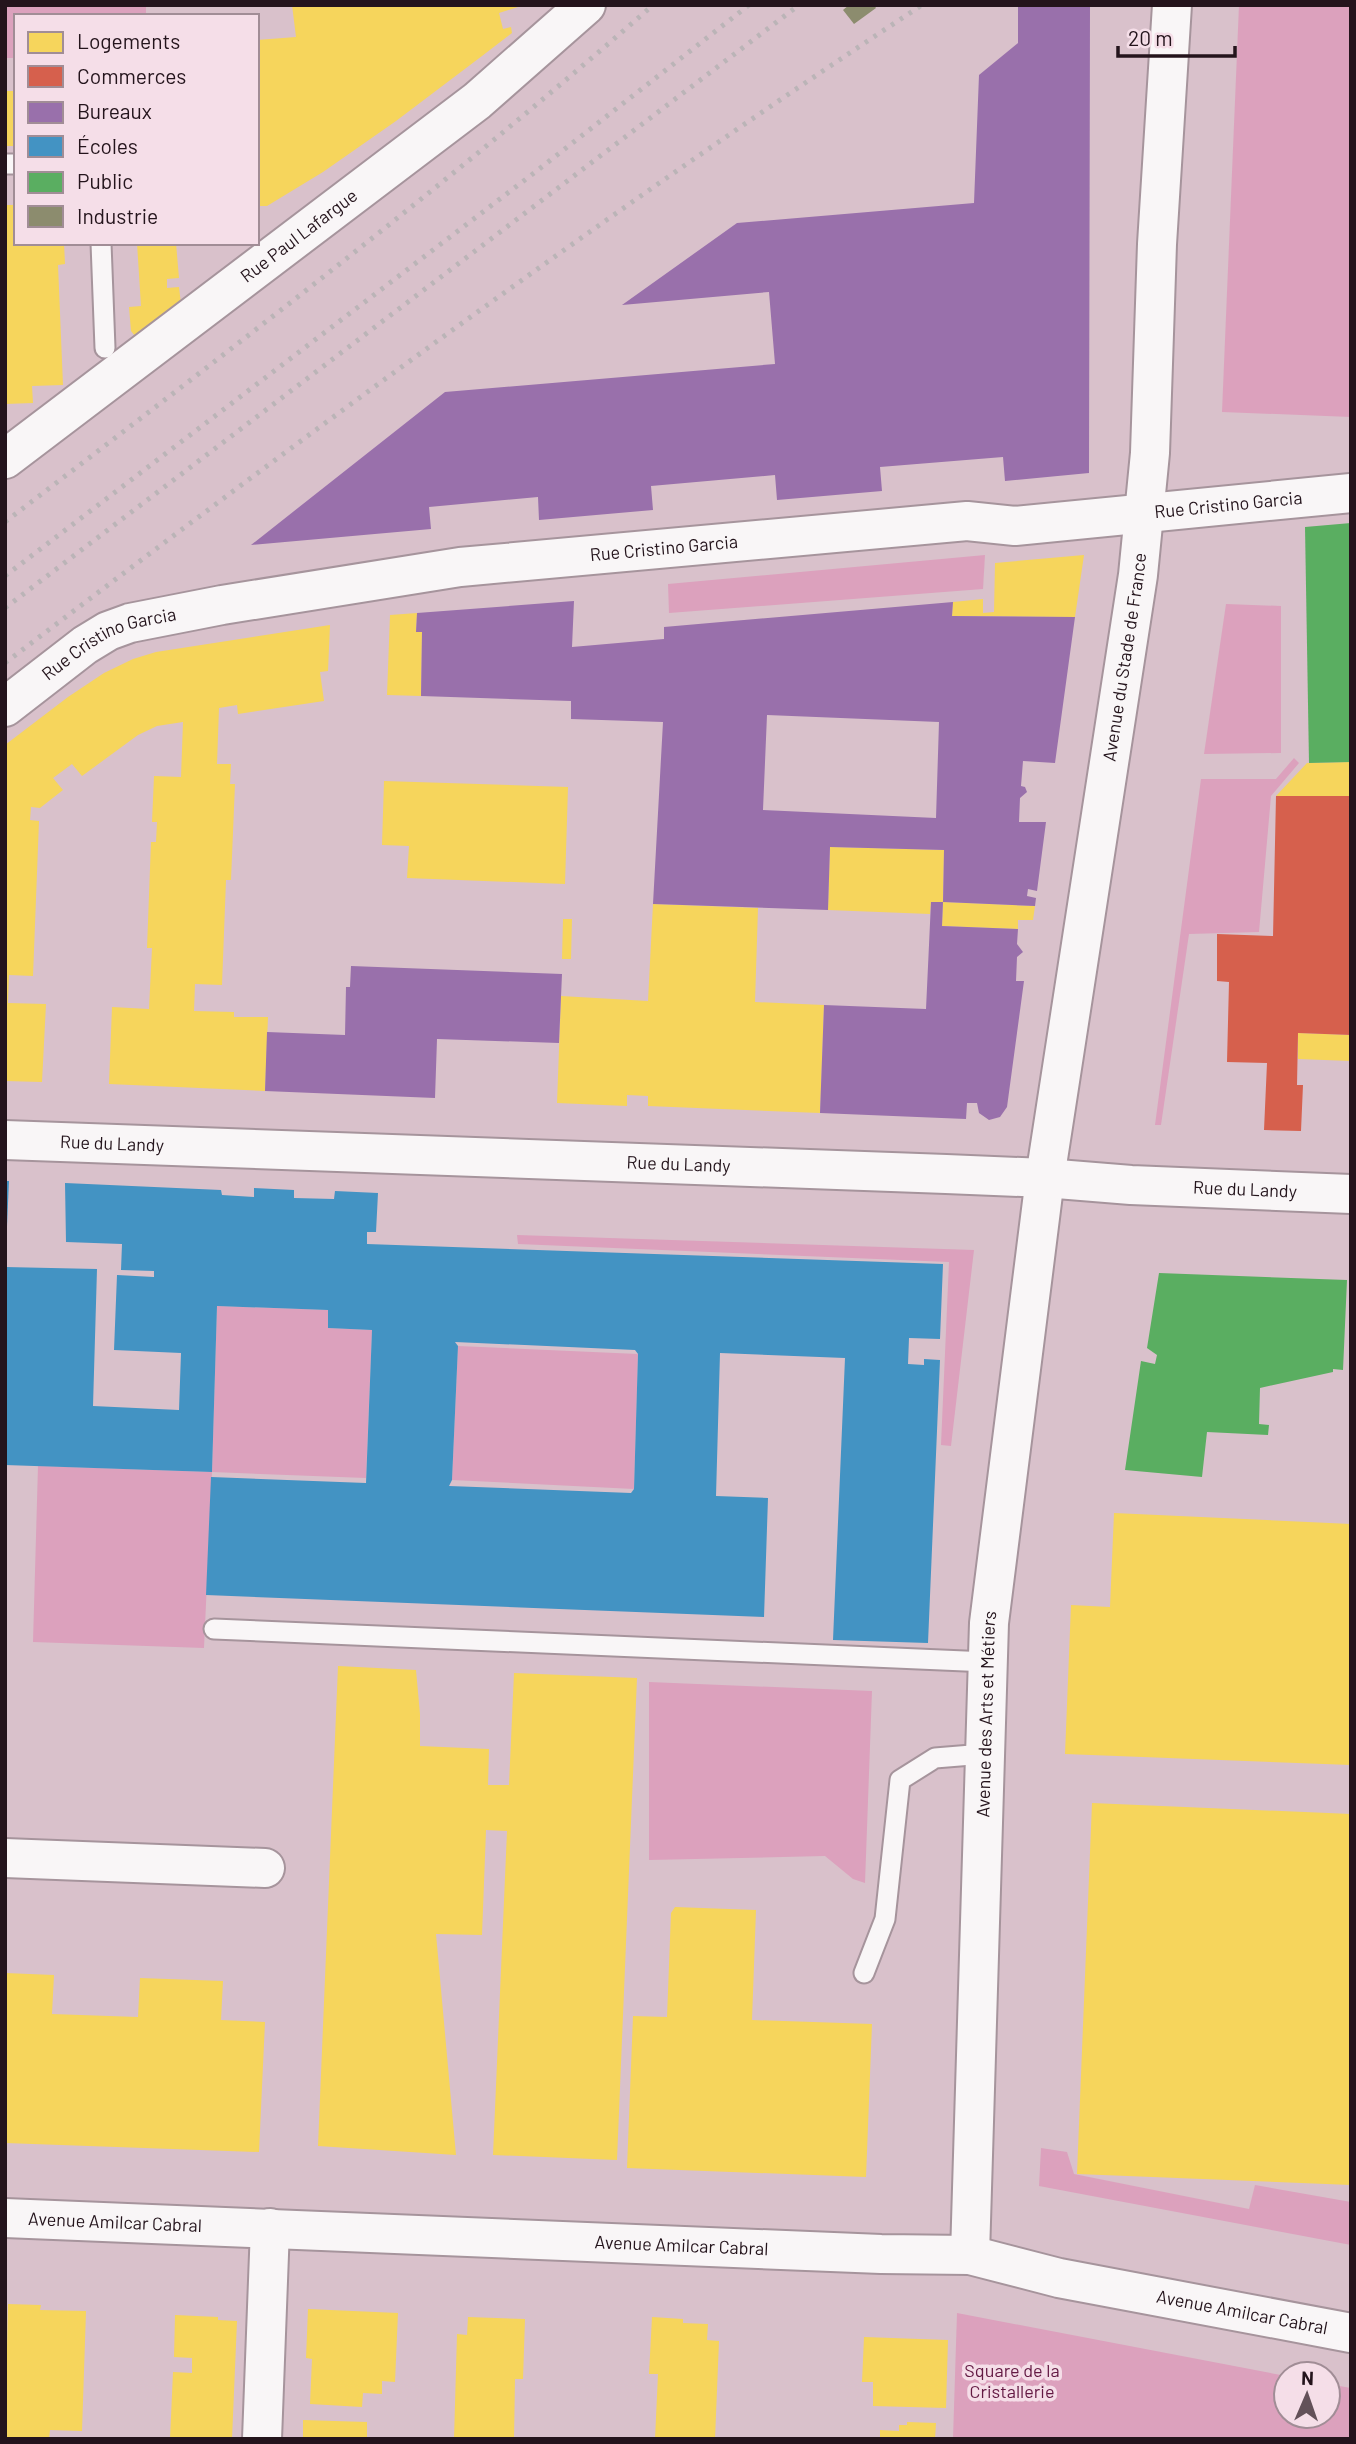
<svg xmlns="http://www.w3.org/2000/svg" width="1356" height="2444" viewBox="0 0 1356 2444" font-family="Barlow,sans-serif">
<style>
.green{fill:#dca1bd}
.homes{fill:#f6d55c}
.shops{fill:#d6604d}
.offices{fill:#9970ab;fill-rule:evenodd}
.schools{fill:#4393c3;fill-rule:evenodd}
.public{fill:#5aae61}
.industry{fill:#8c8c6e}
.lines{fill:none;stroke-linecap:round;stroke-linejoin:round}
.service-casing{stroke:#a6949c;stroke-width:23}
.minor-casing{stroke:#a6949c;stroke-width:42}
.tertiary-casing{stroke:#a6949c;stroke-width:42}
.secondary-casing{stroke:#a6949c;stroke-width:42}
.service{stroke:#f9f6f7;stroke-width:19}
.minor{stroke:#f9f6f7;stroke-width:38}
.tertiary{stroke:#f9f6f7;stroke-width:38}
.secondary{stroke:#f9f6f7;stroke-width:38}
.rail{stroke:#bbb4b7;stroke-width:5;stroke-dasharray:3.5 7;stroke-linecap:butt}
.labels{text-anchor:middle;stroke-width:7;stroke-linejoin:round;paint-order:stroke}
.street-label{font-size:18px;fill:#24141c;stroke:#f5dee8}
.park-label{font-size:18px;fill:#631943;stroke:#f5dee8}
</style>
<rect width="100%" height="100%" fill="#d9c1cb"/>
<g class="green">
<polygon points="5,5 146,5 146,16 16,16 16,58 5,58"/>
<polygon points="1239,5 1351,5 1351,417 1222,412"/>
<polygon points="985,555 983,589 669,613 668,584"/>
<polygon points="1226,604 1281,606 1281,753 1204,754"/>
<polygon points="1294,758 1299,763 1271,796 1259,932 1189,934 1161,1125 1155,1125 1201,779 1276,779"/>
<polygon points="517,1235 974,1250 951,1446 941,1445 949,1262 518,1244"/>
<polygon points="217,1306 328,1310 328,1328 372,1330 366,1478 212,1472 204,1648 33,1642 38,1466 212,1472"/>
<polygon points="458,1346 638,1354 634,1489 452,1480"/>
<polygon points="649,1682 872,1691 865,1883 853,1879 825,1856 649,1860"/>
<polygon points="1041,2148 1067,2152 1074,2174 1249,2209 1255,2185 1351,2202 1351,2245 1039,2186"/>
<polygon points="957,2313 1286,2376 1286,2416 1328,2416 1328,2384 1351,2388 1351,2439 953,2439"/>
</g>
<g class="homes">
<polygon points="292,5 521,5 521,6 499,13 503,29 511,27 512,33 482,56 396,121 323,172 267,206 257,206 257,40 296,37"/>
<rect x="5" y="91" width="11" height="55"/>
<polygon points="5,205 16,205 16,243 64,243 65,264 58,265 63,385 32,386 33,403 5,404"/>
<polygon points="137,243 176,243 179,278 167,279 167,288 179,287 181,304 135,336 131,331 129,307 141,306"/>
<polygon points="1084,555 1075,617 952,616 953,602 983,599 983,613 994,612 995,563"/>
<polygon points="417,613 416,632 422,632 421,696 387,695 390,615"/>
<polygon points="330,625 328,671 320,672 324,701 238,714 237,705 219,708 217,764 231,764 230,784 235,784 231,880 226,880 222,985 195,984 194,1011 234,1012 234,1017 268,1017 265,1091 109,1084 112,1007 149,1009 152,948 147,948 151,842 156,842 157,822 152,822 154,776 181,777 183,722 157,726 138,735 82,776 72,764 53,778 63,790 40,808 31,807 30,820 39,821 33,976 9,975 8,1003 46,1004 42,1082 5,1081 5,745 68,697 104,673 133,659 156,652"/>
<polygon points="1351,762 1351,796 1276,796 1307,763"/>
<polygon points="384,781 568,787 565,884 407,878 409,846 382,845"/>
<polygon points="830,847 944,850 943,902 931,902 930,914 828,910"/>
<polygon points="943,902 1035,906 1033,920 1018,920 1018,929 942,926"/>
<polygon points="653,904 758,908 755,1002 824,1005 820,1113 648,1106 648,1096 627,1095 627,1106 557,1103 561,996 648,1001"/>
<polygon points="563,919 572,919 571,959 562,959"/>
<polygon points="1298,1033 1351,1035 1351,1061 1298,1059"/>
<polygon points="1114,1513 1351,1524 1351,1765 1065,1754 1071,1605 1110,1607"/>
<polygon points="338,1666 416,1670 420,1714 420,1746 489,1749 488,1785 509,1785 514,1673 637,1678 617,2160 493,2155 507,1831 486,1830 482,1935 436,1934 456,2155 318,2146"/>
<polygon points="1092,1803 1351,1814 1351,2185 1077,2174"/>
<polygon points="675,1907 756,1910 752,2020 872,2024 866,2177 627,2168 633,2016 667,2017 671,1913"/>
<polygon points="5,1973 54,1975 52,2014 138,2017 140,1978 223,1981 221,2020 265,2022 259,2152 5,2143"/>
<polygon points="8,2304 41,2305 40,2310 86,2311 82,2431 50,2430 49,2439 5,2439"/>
<polygon points="308,2309 398,2313 395,2382 382,2381 382,2394 363,2393 362,2407 310,2404 312,2359 306,2358"/>
<polygon points="175,2315 218,2317 218,2320 237,2321 232,2439 170,2439 173,2372 192,2373 192,2358 174,2357"/>
<polygon points="468,2317 525,2319 523,2379 515,2379 514,2439 454,2439 457,2334 467,2335"/>
<polygon points="652,2317 683,2319 683,2323 708,2324 707,2340 719,2341 715,2439 655,2439 658,2374 649,2374"/>
<polygon points="864,2337 948,2340 946,2408 873,2406 873,2382 862,2382"/>
<polygon points="303,2420 367,2422 367,2439 303,2439"/>
<polygon points="907,2422 936,2423 935,2439 880,2439 880,2430 899,2431 899,2425 907,2425"/>
</g>
<polygon class="shops" points="1276,796 1351,796 1351,1035 1298,1033 1297,1085 1303,1085 1301,1131 1264,1130 1267,1063 1227,1062 1229,982 1217,981 1217,934 1273,936"/>
<g class="offices">
<polygon points="1090,5 1089,473 1005,481 1003,457 880,467 882,491 777,500 775,475 651,486 653,510 539,520 538,497 429,507 431,529 251,545 445,392 775,364 769,292 622,305 737,223 974,203 979,75 1018,43 1018,6"/>
<path d="M574,601l-2,46 92,-8v-12l289,-25 -1,14 123,1 -20,146 -32,-2 -2,25 4,1 2,5 -7,6 -1,24h27l-9,69 -9,-2 -1,7 9,2 -1,8 -92,-4 1,-52 -114,-3 -2,63 -175,-6 10,-182 -92,-3v-18l-150,-5 1,-64h-6l1,-19zM767,715l172,7 -3,96 -173,-8z"/>
<polygon points="931,902 943,902 942,926 1018,929 1017,944 1023,952 1017,957 1016,981 1024,981 1007,1107 1000,1117 989,1120 979,1113 977,1103 967,1103 966,1119 820,1113 824,1005 926,1009"/>
<polygon points="351,966 562,974 559,1043 437,1039 435,1098 265,1091 267,1032 345,1035 346,987 350,987"/>
</g>
<g class="schools">
<polygon points="5,1181 9,1181 7,1226 5,1226"/>
<path d="M65,1183l156,7 1,5 32,2v-9l40,2v8l40,1 1,-8 43,2 -2,39h-9v12l576,20 -3,75 -31,-1 -1,26 16,1v-6l16,1 -12,283 -95,-3 12,-282 -125,-5 -4,143 52,2 -4,119 -558,-22 5,-118 155,6 6,-153 -44,-2v-18l-111,-4 -5,166 -207,-7v-198l92,2 -4,137 86,4 2,-57 -67,-3 3,-75 37,2v-6l-33,-1 1,-26 -56,-2zM455,1342l180,8 3,4 -4,135 -3,4 -182,-7 3,-6 6,-134z"/>
</g>
<g class="public">
<polygon points="1351,523 1351,762 1309,763 1305,527"/>
<polygon points="1159,1273 1347,1280 1343,1370 1333,1369 1333,1372 1260,1388 1259,1424 1269,1425 1268,1435 1207,1432 1202,1477 1125,1470 1141,1361 1155,1364 1157,1355 1147,1348"/>
</g>
<polygon class="industry" points="849,5 874,5 876,8 854,24 843,10"/>
<g class="lines">
<g class="service-casing">
<g id="service">
<polyline points="5,164 16,164"/>
<polyline points="101,243 105,348"/>
<polyline points="214,1629 988,1662"/>
<polyline points="864,1973 885,1919 900,1780 935,1758 984,1754"/>
</g>
</g>
<g class="minor-casing">
<g id="minor">
<path id="s1" d="M5,459l472,-358 109,-96"/>
<polyline points="5,1858 265,1868"/>
<path id="s2" d="M5,2218l876,36 89,1 89,23 292,55"/>
<path id="s3" d="M970,2255l19,-632 56,-445"/>
<polyline points="262,2439 270,2228"/>
</g>
</g>
<g class="tertiary-casing">
<g id="tertiary">
<path id="s4" d="M5,707l80,-62 23,-14 22,-8 92,-18 238,-38 507,-46 48,5 336,-33"/>
<path id="s5" d="M1045,1178l93,-603 12,-122 7,-209 15,-239"/>
</g>
</g>
<g class="secondary-casing">
<g id="secondary">
<path id="s6" d="M5,1140l941,34 99,4 86,7 220,9"/>
</g>
</g>
<use href="#service" class="service"/>
<use href="#minor" class="minor"/>
<use href="#tertiary" class="tertiary"/>
<use href="#secondary" class="secondary"/>
<g class="rail">
<path d="M5,522c220,-168 440,-335 648,-517"/>
<polyline points="5,576 534,173 749,5"/>
<polyline points="5,608 799,5"/>
<path d="M5,663c300,-228 602,-451 917,-658"/>
</g>
</g>
<g class="labels">
<g class="street-label">
<text dy="6" stroke="none"><textPath href="#s1" startOffset="369">Rue Paul Lafargue</textPath></text>
<text dy="6" stroke="none"><textPath href="#s4" startOffset="1258">Rue Cristino Garcia</textPath></text>
<text dy="6" stroke="none"><textPath href="#s4" startOffset="691">Rue Cristino Garcia</textPath></text>
<text dy="6" stroke="none"><textPath href="#s4" startOffset="124">Rue Cristino Garcia</textPath></text>
<text dy="6" stroke="none"><textPath href="#s5" startOffset="527">Avenue du Stade de France</textPath></text>
<text dy="6" stroke="none"><textPath href="#s6" startOffset="107">Rue du Landy</textPath></text>
<text dy="6" stroke="none"><textPath href="#s6" startOffset="674">Rue du Landy</textPath></text>
<text dy="6" stroke="none"><textPath href="#s6" startOffset="1241">Rue du Landy</textPath></text>
<text dy="6" stroke="none"><textPath href="#s3" startOffset="541">Avenue des Arts et Métiers</textPath></text>
<text dy="6" stroke="none"><textPath href="#s2" startOffset="110">Avenue Amilcar Cabral</textPath></text>
<text dy="6" stroke="none"><textPath href="#s2" startOffset="677">Avenue Amilcar Cabral</textPath></text>
<text dy="6" stroke="none"><textPath href="#s2" startOffset="1244">Avenue Amilcar Cabral</textPath></text>
</g>
<g class="park-label">
<text x="1012" y="2377">Square de la<tspan x="1012" dy="21">Cristallerie</tspan></text>
</g>
</g>
<rect width="1356" height="2444" fill="none" stroke="#24141c" stroke-width="14"/>
<rect x="14" y="14" width="245" height="231" fill="#f5dee8" stroke="#a18d96" stroke-width="2"/>
<rect x="28" y="32" width="35" height="21" fill="#f6d55c" stroke="#a18d96" stroke-width="2"/>
<text x="77" y="49" font-size="21" fill="#24141c">Logements</text>
<rect x="28" y="66" width="35" height="21" fill="#d6604d" stroke="#a18d96" stroke-width="2"/>
<text x="77" y="84" font-size="21" fill="#24141c">Commerces</text>
<rect x="28" y="102" width="35" height="21" fill="#9970ab" stroke="#a18d96" stroke-width="2"/>
<text x="77" y="119" font-size="21" fill="#24141c">Bureaux</text>
<rect x="28" y="136" width="35" height="21" fill="#4393c3" stroke="#a18d96" stroke-width="2"/>
<text x="77" y="154" font-size="21" fill="#24141c">Écoles</text>
<rect x="28" y="172" width="35" height="21" fill="#5aae61" stroke="#a18d96" stroke-width="2"/>
<text x="77" y="189" font-size="21" fill="#24141c">Public</text>
<rect x="28" y="206" width="35" height="21" fill="#8c8c6e" stroke="#a18d96" stroke-width="2"/>
<text x="77" y="224" font-size="21" fill="#24141c">Industrie</text>
<g transform="translate(1307 2395) rotate(2)"><circle r="33" fill="#f5dee8" stroke="#a18d96" stroke-width="2"/>
<path d="M0-5L12 26L0 18L-12 26Z" fill="#635159"/>
<text y="-10" font-size="19" font-weight="bold" text-anchor="middle" fill="#24141c">N</text>
</g>
<path d="M1118 46v10h117v-10" fill="none" stroke="#24141c" stroke-width="3.5"/>
<text x="1128" y="46" font-size="21" fill="#24141c" stroke="#f5dee8" stroke-width="5" paint-order="stroke">20 m</text>
</svg>
